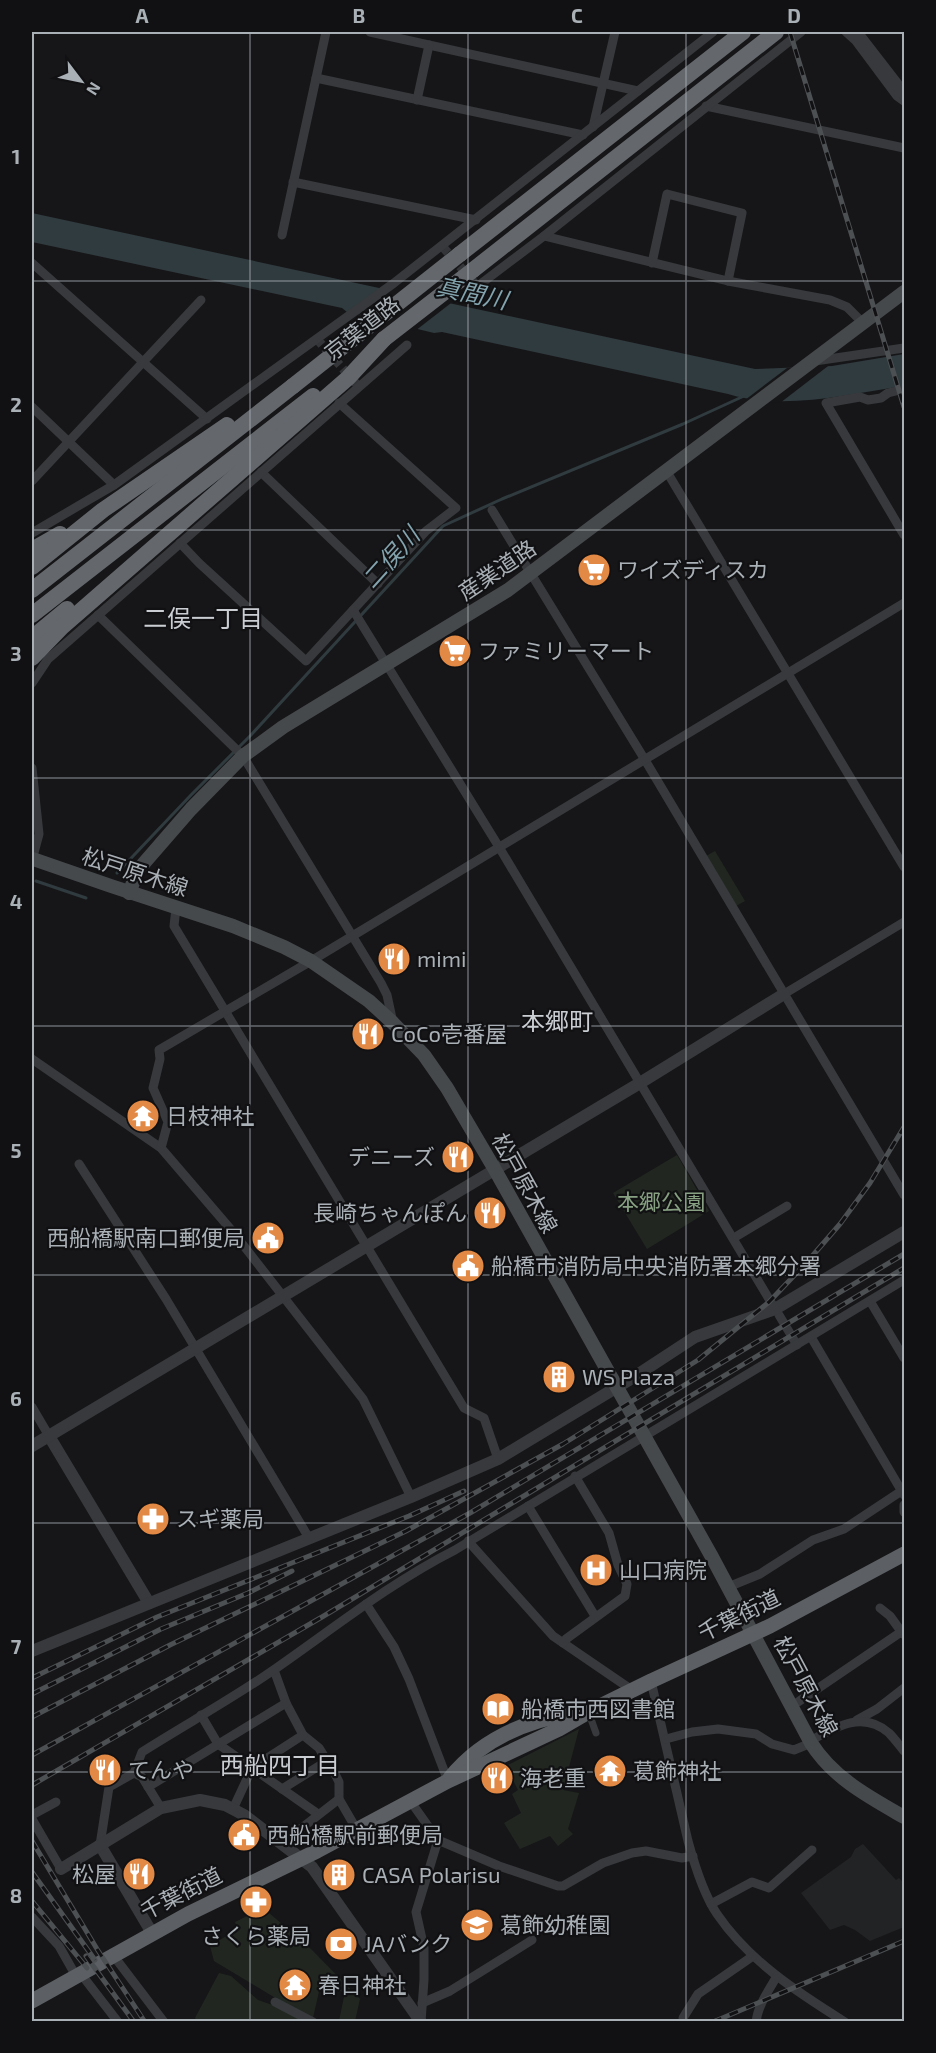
<svg xmlns="http://www.w3.org/2000/svg" width="936" height="2053" viewBox="0 0 936 2053" font-family="'Exo 2','Noto Sans JP',sans-serif">
<style>
.built{fill:#222325}
.green{fill:#212720}
.water{fill:#303b3f}
.pier{fill:#161618}
.lines{fill:none;stroke-linecap:round;stroke-linejoin:round}
.stream{stroke:#303b3f;stroke-width:3}
.minor-tunnel{stroke:#333538;stroke-width:9;stroke-dasharray:9 4.5;stroke-linecap:butt}
.pedestrian{stroke:#37393c;stroke-width:7}
.minor{stroke:#37393c;stroke-width:9}
.tertiary{stroke:#37393c;stroke-width:12}
.secondary{stroke:#46494c;stroke-width:14}
.trunk{stroke:#5c6064;stroke-width:15}
.motorway{stroke:#64686d;stroke-width:16}
.rail-casing{stroke:#4d5053;stroke-width:5}
.rail{stroke:#111113;stroke-width:3;stroke-dasharray:9;stroke-linecap:butt}
.motorway-bridge{stroke:#64686d;stroke-width:16}
.grid{fill:none;stroke:#a9b0b6;stroke-width:1.5;stroke-opacity:0.55}
.labels{text-anchor:middle;stroke-width:4.5;stroke-linejoin:round;paint-order:stroke}
.street-label{font-size:22px;fill:#a9b0b6;stroke:#111113}
.poi-label{font-size:22px;fill:#a9b0b6;stroke:#111113;text-anchor:start}
.park-label{font-size:22px;fill:#87a082;stroke:#111113}
.water-label{font-size:24px;font-style:italic;fill:#83a4ae;stroke:#111113}
.neighbourhood-label{font-size:24px;fill:#caced3;stroke:#111113}
.neatline{fill:none;stroke:#a9b0b6;stroke-width:2}
.grid-label{font-size:20px;text-anchor:middle;font-weight:bold;fill:#a9b0b6}
</style>
<rect width="100%" height="100%" fill="#161618"/>
<polygon class="built" points="863,1844 896,1880 899,1878 904,1883 904,1927 870,1941 855,1930 844,1925 830,1930 801,1893 851,1857 855,1849"/>
<g class="green">
<polygon points="715,851 745,901 736,906 706,856"/>
<polygon points="677,1155 709,1211 647,1249 613,1193"/>
<polygon points="579,1729 563,1790 579,1793 568,1829 573,1834 558,1846 550,1836 520,1849 504,1823 521,1813 512,1794 518,1790 506,1766"/>
<polygon points="268,1912 312,1950 360,1999 355,2021 339,2021 345,1992 320,1987 313,2018 292,2008 214,1961 210,1946 238,1929 235,1922 253,1913 257,1919"/>
<polygon points="219,1973 231,1976 258,2000 284,2009 309,2021 198,2022 195,2018"/>
</g>
<path class="water" d="M32,213l723,156 77,-3 72,-12v32c-57,8 -120,25 -176,8l-286,-62 -8,1 -87,-21 -5,-4 -310,-66z"/>
<g class="pier">
<polygon points="394,287 455,300 415,331 355,317"/>
<polygon points="832,363 780,403 745,400 787,368"/>
</g>
<g class="lines">
<g class="stream">
<polyline points="117,873 191,795 251,735 443,526 502,499 683,424 744,396"/>
<polyline points="36,881 86,898"/>
</g>
<g class="minor-tunnel">
<polyline points="442,246 477,286"/>
<polyline points="316,338 359,387"/>
</g>
<polyline class="pedestrian" points="591,1719 596,1733"/>
<g class="minor">
<polyline points="370,32 638,91"/>
<polyline points="846,32 856,41 897,96 904,101"/>
<polyline points="316,78 583,135"/>
<polyline points="417,100 429,45"/>
<polyline points="706,106 904,148"/>
<polyline points="593,127 615,32"/>
<polyline points="293,182 476,220"/>
<polyline points="282,235 326,32"/>
<polyline points="544,236 728,281 830,300 847,307 863,323"/>
<polyline points="32,263 207,419"/>
<polyline points="652,263 667,194 742,213 728,281"/>
<polyline points="466,295 544,236 801,32"/>
<polyline points="815,361 904,348"/>
<polyline points="904,389 888,393 881,398 868,400 860,397 826,403 904,535"/>
<polyline points="32,407 114,485"/>
<polyline points="261,472 378,584"/>
<polyline points="667,472 904,867"/>
<polyline points="32,481 201,300"/>
<polyline points="492,510 645,760 904,1195"/>
<polyline points="32,533 114,485 394,283 713,32"/>
<polyline points="180,543 199,563 306,661 426,531 456,508 339,403"/>
<polyline points="353,610 499,847 775,1309"/>
<polyline points="98,615 243,756 381,983 387,995 393,1023"/>
<polyline points="32,683 48,659 407,345"/>
<polyline points="32,768 39,834 32,860"/>
<polyline points="176,908 174,926 464,1408 484,1418 498,1459"/>
<polyline points="784,994 904,922"/>
<polyline points="32,1059 161,1148 233,1232 363,1399 411,1497"/>
<polyline points="161,1148 168,1122 153,1088 160,1059 159,1050 311,961 904,603"/>
<polyline points="79,1164 166,1299 309,1538"/>
<polyline points="737,1236 787,1206"/>
<polyline points="870,1301 904,1358"/>
<polyline points="779,1315 797,1345"/>
<polyline points="811,1337 904,1495"/>
<polyline points="32,1407 49,1436"/>
<polyline points="904,1505 904,1512"/>
<polyline points="528,1506 595,1616"/>
<polyline points="468,1541 553,1636 632,1690"/>
<polyline points="728,1587 760,1574 813,1540 844,1529 903,1490"/>
<polyline points="366,1604 394,1647 409,1679 448,1781"/>
<polyline points="880,1608 890,1616 903,1634"/>
<polyline points="563,1643 566,1639 625,1596 627,1584 618,1565 609,1533 575,1476"/>
<polyline points="274,1670 286,1703 303,1735 319,1748 334,1772 339,1782 339,1799 357,1830"/>
<path d="M651,1681l37,160c6,22 16,54 29,73 32,47 80,78 128,108"/>
<polyline points="798,1702 901,1632"/>
<polyline points="201,1715 218,1744 318,1814"/>
<polyline points="857,1720 877,1709 904,1688"/>
<polyline points="666,1739 692,1732 718,1729 756,1734 772,1744 794,1750 811,1743"/>
<path d="M810,1741c25,-14 53,-31 79,-8 5,5 10,12 15,18"/>
<polyline points="134,1773 142,1777 161,1808"/>
<polyline points="148,1787 286,1703"/>
<polyline points="282,1789 327,1761"/>
<polyline points="411,1802 438,1840 499,1866 558,1886 563,1886 603,1863 632,1853 646,1851 682,1858 693,1856"/>
<polyline points="233,1809 252,1768 303,1735"/>
<polyline points="32,1815 56,1802"/>
<polyline points="32,1819 61,1869"/>
<polyline points="281,1844 339,1799"/>
<path d="M100,1845l9,-58 25,-14 8,-21c44,-28 90,-53 133,-83 59,-41 115,-86 180,-119l449,-270"/>
<polyline points="711,1904 752,1882 769,1888 812,1850"/>
<polyline points="32,1917 59,1946 76,1976"/>
<polyline points="113,1955 164,2022"/>
<polyline points="81,1974 118,2022"/>
<polyline points="275,2002 313,2022"/>
<polyline points="422,2003 450,1991 532,1940"/>
<polyline points="683,2018 698,1994 753,1956"/>
<polyline points="421,2022 424,1980 424,1948 416,1912 438,1840"/>
<path d="M756,2022c2,-17 13,-32 21,-46"/>
</g>
<g class="tertiary">
<polyline points="856,32 904,94"/>
<polyline points="49,1436 149,1603"/>
<polyline points="32,1446 640,1083 784,994"/>
<polyline points="32,1651 411,1497 498,1459 637,1375 695,1337 775,1309 904,1232"/>
<polyline points="100,1845 152,1933"/>
<polyline points="61,1869 161,1808 200,1800 225,1805 244,1815 312,1867 421,2022"/>
</g>
<g class="secondary">
<path d="M33,859l78,27 122,40 51,21 27,14 58,40 24,22 31,32 23,33 47,80 218,389 99,186c22,35 58,54 93,74"/>
<polyline points="129,893 138,870 191,809 243,756 283,727 508,590 904,292"/>
</g>
<g class="trunk">
<path d="M450,1778c33,-41 79,-59 130,-66"/>
<polyline points="32,2001 188,1914 317,1851 448,1781 559,1729 590,1711 651,1681 770,1626 904,1554"/>
</g>
<g class="motorway">
<polyline points="460,254 743,32"/>
<polyline points="473,270 776,32"/>
<polyline points="32,550 60,534"/>
<polyline points="32,567 103,510 227,425"/>
<polyline points="32,590 293,386"/>
<polyline points="32,615 313,396"/>
<polyline points="32,638 67,609"/>
<polyline points="32,658 62,627 348,378 384,339"/>
</g>
<g class="rail-casing">
<g id="rail">
<polyline points="790,32 904,407"/>
<polyline points="32,1678 157,1617 409,1516 464,1491"/>
<polyline points="32,1694 161,1629 248,1593 292,1571"/>
<polyline points="32,1717 170,1645 406,1531 563,1444 698,1360 769,1302 807,1262 840,1224 870,1183 904,1127"/>
<polyline points="32,1755 470,1513 904,1254"/>
<polyline points="32,1785 322,1617 904,1268"/>
<polyline points="32,1841 97,1949 145,2022"/>
<polyline points="32,1872 95,1960"/>
<polyline points="32,1901 87,1968"/>
<polyline points="86,1956 134,2022"/>
<polyline points="713,2022 904,1941"/>
</g>
</g>
<use href="#rail" class="rail"/>
<g class="motorway-bridge">
<polyline points="384,339 473,270"/>
<polyline points="293,386 460,254"/>
</g>
</g>
<path class="grid" d="M250,32v1990M468,32v1990M686,32v1990M32,281h872M32,530h872M32,778h872M32,1026h872M32,1275h872M32,1523h872M32,1772h872"/>
<defs>
<g id="supermarket-disc" transform="scale(1.725)"><circle r="9.5" fill="#e18945" stroke="#111113"/><path d="M-6-5.5h2.5l.6 2H6L4.5 2H-2.5L-4.4-4H-6ZM-1.5 3.2a1.3 1.3 0 1 0 .1 0ZM3 3.2a1.3 1.3 0 1 0 .1 0Z" fill="#fff"/></g>
<g id="restaurant-disc" transform="scale(1.725)"><circle r="9.5" fill="#e18945" stroke="#111113"/><path d="M-5-6h1v4h1v-4h1v4h1v-4h1v5L-1.5 .5V6h-2V.5L-5-1ZM5-6V6H3V1.5H1.5Q1.5-4 5-6Z" fill="#fff"/></g>
<g id="temple-disc" transform="scale(1.725)"><circle r="9.5" fill="#e18945" stroke="#111113"/><path d="M0-6L5-2H3V0L6.5 2.5H4V6H1.5V3h-3V6H-4V2.5H-6.5L-3 0V-2H-5Z" fill="#fff"/></g>
<g id="civic-disc" transform="scale(1.725)"><circle r="9.5" fill="#e18945" stroke="#111113"/><path d="M-.6-6.5H3V-4.5H.6V-3L4-1V1h2V6H-6V1h2V-1L-.6-3ZM-1.2 2.5V6h2.4V2.5Z" fill="#fff"/></g>
<g id="building-disc" transform="scale(1.725)"><circle r="9.5" fill="#e18945" stroke="#111113"/><path d="M-4-6H4V6H1V3H-1V6H-4ZM-2.5-4.3h1.7v1.8h-1.7ZM.8-4.3h1.7v1.8H.8ZM-2.5-1h1.7V.8h-1.7ZM.8-1h1.7V.8H.8Z" fill="#fff"/></g>
<g id="pharmacy-disc" transform="scale(1.725)"><circle r="9.5" fill="#e18945" stroke="#111113"/><path d="M-2-6h4v4h4v4h-4v4h-4v-4h-4v-4h4Z" fill="#fff"/></g>
<g id="hospital-disc" transform="scale(1.725)"><circle r="9.5" fill="#e18945" stroke="#111113"/><path d="M-5-5h3v3.5h4V-5h3V5h-3V1.5h-4V5h-3Z" fill="#fff"/></g>
<g id="library-disc" transform="scale(1.725)"><circle r="9.5" fill="#e18945" stroke="#111113"/><path d="M-6-4Q-3-5.5-.7-3.5V5Q-3 3-6 4ZM6-4Q3-5.5 .7-3.5V5Q3 3 6 4Z" fill="#fff"/></g>
<g id="school-disc" transform="scale(1.725)"><circle r="9.5" fill="#e18945" stroke="#111113"/><path d="M0-5L7-2L0 1L-7-2ZM-4 1L0 2.5L4 1V4Q0 6-4 4Z" fill="#fff"/></g>
<g id="bank-disc" transform="scale(1.725)"><circle r="9.5" fill="#e18945" stroke="#111113"/><path d="M-6-4H6V4H-6ZM0-2.3a2.3 2.3 0 1 0 0 4.6a2.3 2.3 0 1 0 0-4.6Z" fill="#fff"/></g>
</defs>
<g fill-rule="evenodd">
<use href="#supermarket-disc" x="594" y="570"/>
<use href="#supermarket-disc" x="455" y="651"/>
<use href="#restaurant-disc" x="394" y="959"/>
<use href="#restaurant-disc" x="368" y="1034"/>
<use href="#temple-disc" x="143" y="1116"/>
<use href="#restaurant-disc" x="458" y="1157"/>
<use href="#restaurant-disc" x="490" y="1213"/>
<use href="#civic-disc" x="268" y="1238"/>
<use href="#civic-disc" x="468" y="1266"/>
<use href="#building-disc" x="559" y="1377"/>
<use href="#pharmacy-disc" x="153" y="1519"/>
<use href="#hospital-disc" x="596" y="1570"/>
<use href="#library-disc" x="498" y="1709"/>
<use href="#restaurant-disc" x="105" y="1770"/>
<use href="#temple-disc" x="610" y="1771"/>
<use href="#restaurant-disc" x="497" y="1778"/>
<use href="#civic-disc" x="244" y="1835"/>
<use href="#restaurant-disc" x="139" y="1874"/>
<use href="#building-disc" x="339" y="1875"/>
<use href="#pharmacy-disc" x="256" y="1902"/>
<use href="#school-disc" x="477" y="1925"/>
<use href="#bank-disc" x="341" y="1944"/>
<use href="#temple-disc" x="295" y="1985"/>
</g>
<g class="labels">
<g class="street-label">
<text transform="translate(362 328) rotate(-38)" y="8">京葉道路</text>
<text transform="translate(497 570) rotate(-34)" y="8">産業道路</text>
<text transform="translate(135 872) rotate(18)" y="8">松戸原木線</text>
<text transform="translate(525 1183) rotate(61)" y="8">松戸原木線</text>
<text transform="translate(739 1615) rotate(-26)" y="8">千葉街道</text>
<text transform="translate(806 1686) rotate(62)" y="8">松戸原木線</text>
<text transform="translate(181 1893) rotate(-27)" y="8">千葉街道</text>
</g>
<g class="poi-label">
<text x="617" y="578">ワイズディスカ</text>
<text x="478" y="659">ファミリーマート</text>
<text x="417" y="967">mimi</text>
<text x="391" y="1042">CoCo壱番屋</text>
<text x="166" y="1124">日枝神社</text>
<text x="435" y="1165" text-anchor="end">デニーズ</text>
<text x="467" y="1221" text-anchor="end">長崎ちゃんぽん</text>
<text x="245" y="1246" text-anchor="end">西船橋駅南口郵便局</text>
<text x="491" y="1274">船橋市消防局中央消防署本郷分署</text>
<text x="582" y="1385">WS Plaza</text>
<text x="176" y="1527">スギ薬局</text>
<text x="619" y="1578">山口病院</text>
<text x="521" y="1717">船橋市西図書館</text>
<text x="128" y="1778">てんや</text>
<text x="633" y="1779">葛飾神社</text>
<text x="520" y="1786">海老重</text>
<text x="267" y="1843">西船橋駅前郵便局</text>
<text x="116" y="1882" text-anchor="end">松屋</text>
<text x="362" y="1883">CASA Polarisu</text>
<text x="500" y="1933">葛飾幼稚園</text>
<text x="256" y="1944" text-anchor="middle">さくら薬局</text>
<text x="364" y="1952">JAバンク</text>
<text x="318" y="1993">春日神社</text>
</g>
<g class="park-label">
<text x="661" y="1210">本郷公園</text>
</g>
<g class="water-label">
<text transform="translate(472 294) rotate(12)" y="8">真間川</text>
<text transform="translate(391 558) rotate(-48)" y="8">二俣川</text>
</g>
<g class="neighbourhood-label">
<text x="203" y="627">二俣一丁目</text>
<text x="557" y="1030">本郷町</text>
<text x="280" y="1774">西船四丁目</text>
</g>
</g>
<rect width="936" height="2053" fill="none" stroke="#111113" stroke-width="66"/>
<g transform="translate(81 81) rotate(122)" stroke="#111113" stroke-width="4.5" paint-order="stroke">
<path d="M0-4.5L10 22L0 15L-10 22Z" fill="#a9b0b6"/>
<text y="-9" font-size="16" font-weight="bold" text-anchor="middle" fill="#a9b0b6">N</text>
</g>
<rect x="33" y="33" width="870" height="1987" class="neatline"/>
<g class="grid-label">
<text x="142" y="23">A</text>
<text x="359" y="23">B</text>
<text x="577" y="23">C</text>
<text x="794" y="23">D</text>
<text x="16" y="164">1</text>
<text x="16" y="412">2</text>
<text x="16" y="661">3</text>
<text x="16" y="909">4</text>
<text x="16" y="1158">5</text>
<text x="16" y="1406">6</text>
<text x="16" y="1654">7</text>
<text x="16" y="1903">8</text>
</g>
</svg>
